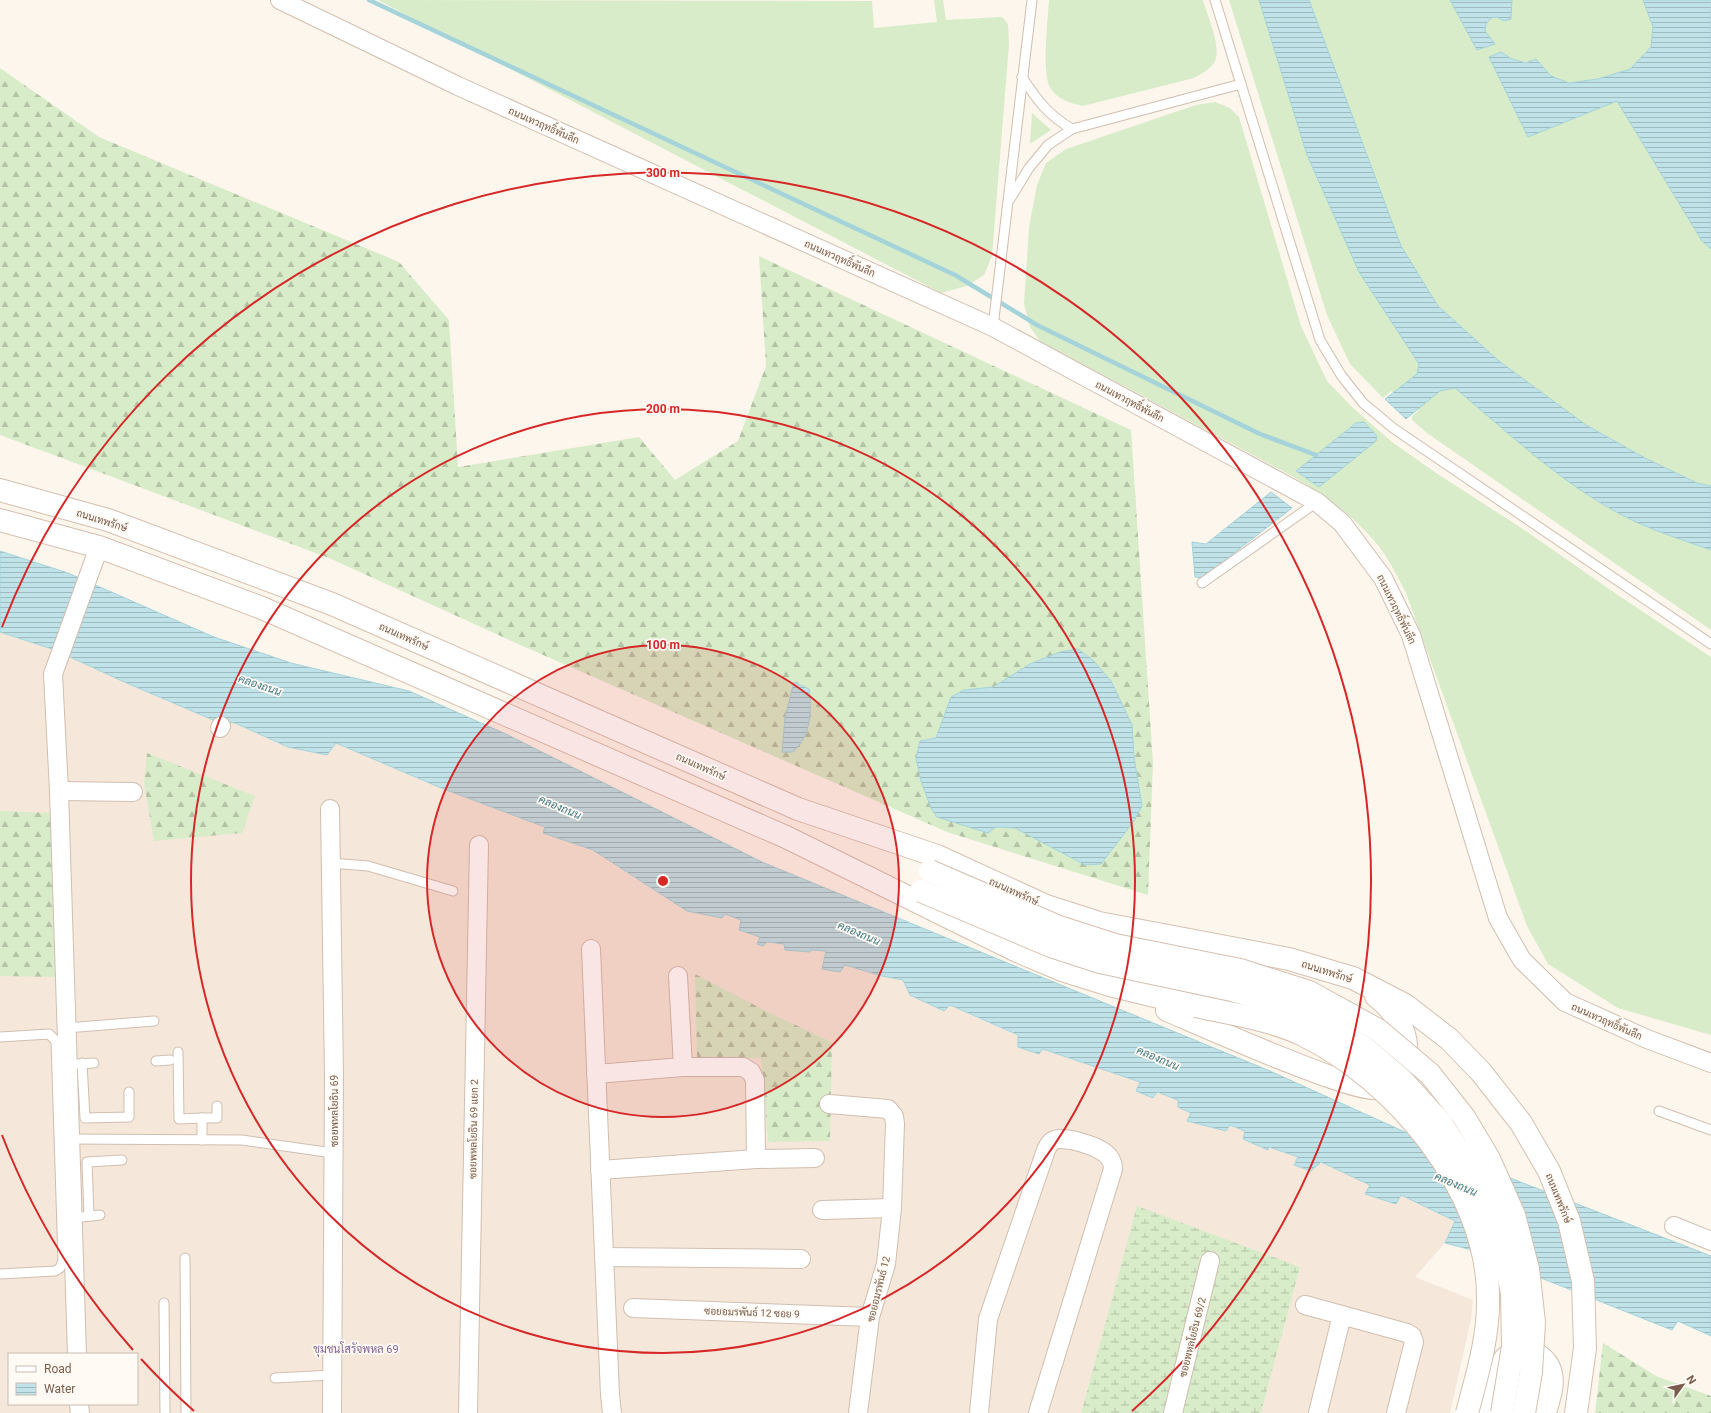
<svg xmlns="http://www.w3.org/2000/svg" width="1711" height="1413" viewBox="0 0 1711 1413" font-family="Roboto,Sarabun,sans-serif">
<style>
.residential{fill:#f5e8da;fill-rule:evenodd}
.grass{fill:#d8ecc9}
.forest{fill:url(#forest-firs)}
.wetland{fill:url(#wetland-marsh)}
.water{fill:url(#water-rules);stroke:#a5d3da}
.lines{fill:none;stroke-linecap:round;stroke-linejoin:round}
.stream{stroke:#a5d3da;stroke-width:4.5}
.lane-casing{stroke:#d1beb0;stroke-width:11}
.street-casing{stroke:#d1beb0;stroke-width:20}
.secondary-casing{stroke:#d6c0b0;stroke-width:24}
.lane{stroke:#fff;stroke-width:9}
.street{stroke:#fff;stroke-width:18}
.secondary{stroke:#fff;stroke-width:22}
.secondary-bridge-casing{stroke:#d6c0b0;stroke-width:24;stroke-linecap:butt}
.secondary-bridge{stroke:#fff;stroke-width:22}
.ring{fill:none;stroke:#d62828;stroke-width:2}
.labels{text-anchor:middle;stroke-width:3.5;stroke-linejoin:round;paint-order:stroke}
.street-label{font-size:10px;fill:#7a5c4d;stroke:#fffaf3}
.water-label{font-size:11px;font-style:italic;fill:#437c86;stroke:#fffaf3}
.neighbourhood-label{font-size:11px;fill:#846695;stroke:#fffaf3}
.centre{fill:#d62828;stroke:#fffaf3;stroke-width:2}
.ring-label{font-size:12px;text-anchor:middle;font-weight:bold;fill:#d62828;stroke:#fffaf3;stroke-width:3.5;stroke-linejoin:round;paint-order:stroke}
</style>
<defs>
<pattern id="forest-firs" width="22" height="20" patternUnits="userSpaceOnUse"><rect width="22" height="20" fill="#d8ecc9"/><path d="M5 1l3.5 6h-7zM16 11l3.5 6h-7z" fill="#b4c2a5"/></pattern>
<pattern id="wetland-marsh" width="20" height="14" patternUnits="userSpaceOnUse"><rect width="20" height="14" fill="#d8ecc9"/><path d="M1 5h8M5 5V1M11 12h8M15 12V8" fill="none" stroke="#b4c2a5"/></pattern>
<pattern id="water-rules" width="6" height="5" patternUnits="userSpaceOnUse"><rect width="6" height="5" fill="#bfe3e8"/><path d="M0 2.5h6" fill="none" stroke="#a0bbbe"/></pattern>
</defs>
<rect width="100%" height="100%" fill="#fdf6ec"/>
<path class="residential" d="M0,632l55,18 67,31 91,39 22,3 53,24 48,-4 210,84 -2,6 49,17 45,30 103,40 19,17 -3,7 6,2 4,-4 59,9 -4,18 23,-4 37,11 21,4 47,25 68,31 20,18 5,-5 97,33 13,15 3,-5 22,8 13,13 -4,7 39,11 4,-6 15,6 -2,8 25,10 1,-2 29,10 -4,8 27,-3 50,23 -6,9 30,10 6,-9 54,26 -10,22 -30,34 58,23 -2,19 -21,94h-189l39,-146 -163,-60 -56,206h-1081zM768,1012l64,30 -64,100 -7,-84zM9,1354h128v50h-128z"/>
<g class="grass">
<polygon points="378,0 872,1 874,28 937,22 934,0 943,0 946,20 1002,17 1008,24 1009,44 992,256 984,275 967,286 941,293"/>
<path d="M1049,0h154c4,15 20,49 11,63 -5,7 -13,11 -20,15l-111,28c-13,-3 -24,-6 -32,-17 -10,-13 -3,-71 -2,-89z"/>
<polygon points="1229,0 1711,0 1711,630 1427,433 1412,420 1412,416 1419,410 1391,391 1383,398 1350,364 1327,315"/>
<path d="M1215,102l15,6 9,9 62,209 26,55 25,26 40,35 44,31 84,54 95,66 96,64v378l-93,-27 -70,-44 -21,-38 -121,-333c-8,-15 -16,-32 -26,-45 -24,-31 -55,-53 -88,-72l-252,-135 -10,-14 -6,-23 5,-77 8,-42 9,-22 20,-14 130,-44z"/>
<polygon points="1032,113 1051,130 1030,144"/>
</g>
<g class="forest">
<polygon points="0,68 99,137 399,262 449,320 458,467 639,437 675,480 738,441 766,366 759,256 1131,430 1153,763 1148,895 947,832 518,644 329,558 0,435"/>
<polygon points="147,753 255,796 242,833 154,841 144,783"/>
<polygon points="0,811 52,813 59,977 0,976"/>
<polygon points="695,974 768,1012 832,1042 830,1141 768,1142 761,1058 697,1058"/>
<polygon points="1603,1343 1656,1376 1711,1396 1711,1413 1595,1413"/>
</g>
<polygon class="wetland" points="1137,1206 1300,1267 1261,1413 1081,1413"/>
<g class="water">
<path d="M1259,0h50l92,246 37,60 61,55 87,64 59,33 52,25 14,3v64c-25,-9 -51,-17 -75,-28 -68,-32 -124,-86 -181,-134l-15,3 -34,28 -21,-20 32,-25 2,-10 -60,-92 -52,-117z"/>
<polygon points="1450,0 1512,0 1511,19 1504,21 1497,17 1491,18 1486,24 1485,31 1495,44 1477,50"/>
<polygon points="1643,0 1711,0 1711,249 1702,241 1617,101 1528,137 1489,57 1501,52 1512,59 1526,63 1536,59 1551,76 1569,83 1598,79 1630,69 1651,47 1653,27"/>
<polygon points="1364,422 1377,436 1376,441 1319,487 1296,471 1356,423"/>
<polygon points="1271,492 1292,508 1202,578 1195,577 1192,542 1206,544"/>
<polygon points="0,551 68,573 214,637 291,663 409,691 506,734 762,862 1270,1071 1487,1169 1711,1256 1711,1336 1678,1321 1672,1330 1468,1249 1445,1243 1455,1221 1401,1195 1396,1204 1365,1194 1370,1185 1321,1162 1311,1171 1294,1165 1298,1157 1269,1147 1268,1150 1243,1139 1245,1131 1230,1125 1226,1131 1187,1121 1191,1113 1178,1107 1178,1100 1157,1092 1153,1098 1136,1091 1140,1082 1043,1049 1039,1054 1018,1047 1018,1035 950,1005 944,1011 910,995 903,980 882,976 845,965 840,972 822,969 826,951 812,950 810,952 785,950 784,944 767,942 763,946 757,944 760,937 739,930 741,920 725,914 722,918 687,911 593,850 543,833 545,827 441,788 336,743 327,755 288,747 235,723 213,720 122,681 55,650 0,632"/>
<polygon points="1078,649 1093,660 1111,681 1132,725 1134,757 1142,806 1134,821 1101,864 1085,865 1015,828 996,827 988,833 937,817 931,808 921,781 916,758 920,741 936,738 951,697 964,690 993,687 1030,664 1060,652"/>
<path d="M794,682l15,7c3,23 2,46 -16,63h-11l3,-35z"/>
</g>
<g class="lines">
<polyline class="stream" points="369,0 955,275 1037,325 1260,434 1316,455"/>
<g class="lane-casing">
<g id="lane">
<polyline points="1215,0 1320,340 1341,375 1363,403 1393,428 1711,644"/>
<path d="M1022,77c15,23 26,38 50,52l169,-45"/>
<polyline points="1010,199 1029,168 1048,145 1072,129"/>
<polyline points="993,327 1032,0"/>
<polyline points="1202,583 1317,502"/>
<polyline points="330,863 368,866 453,891"/>
<polyline points="66,1028 154,1021"/>
<polyline points="0,1037 49,1034 56,1041 63,1261 60,1268 55,1271 0,1274"/>
<polyline points="178,1052 179,1119 202,1118"/>
<polyline points="156,1061 170,1060"/>
<polyline points="82,1063 85,1118 129,1117 129,1092"/>
<polyline points="77,1064 94,1063"/>
<polyline points="1659,1111 1711,1130"/>
<polyline points="68,1139 242,1140 333,1153"/>
<polyline points="202,1140 202,1118 217,1118 217,1106"/>
<polyline points="89,1216 87,1162 122,1160"/>
<polyline points="72,1218 100,1215"/>
<polyline points="185,1258 186,1413"/>
<polyline points="164,1303 165,1413"/>
<polyline points="275,1378 332,1375"/>
</g>
</g>
<g class="street-casing">
<g id="street">
<polyline points="280,0 458,86 993,327 1317,502 1342,523 1383,578 1411,635 1498,918 1522,960 1565,1002 1647,1039 1711,1063"/>
<polyline points="220,728 221,726"/>
<polyline points="59,791 133,792"/>
<polyline points="330,809 334,1076 332,1413"/>
<polyline points="591,949 610,1395 612,1413"/>
<polyline points="678,976 683,1067"/>
<polyline points="596,1074 683,1067 743,1067 751,1072 755,1080 756,1159"/>
<polyline points="829,1104 888,1109 894,1116 895,1124 892,1208 886,1264 870,1317 858,1413"/>
<polyline points="600,1170 756,1159 815,1158"/>
<polyline points="822,1210 892,1208"/>
<polyline points="1674,1226 1711,1241"/>
<polyline points="604,1257 801,1259"/>
<polyline points="1305,1305 1407,1333 1412,1336 1414,1342 1396,1413"/>
<polyline points="633,1308 870,1317"/>
<polyline points="77,1354 59,791 53,674 99,547"/>
<polyline points="79,1404 80,1413"/>
<polyline points="468,1413 479,845"/>
<path d="M979,1413l9,-94 58,-169c1,-2 3,-6 5,-8 10,-9 51,5 58,15 3,4 4,7 4,12l-75,244"/>
<polyline points="1173,1413 1210,1261"/>
<polyline points="1318,1413 1342,1315"/>
</g>
</g>
<g class="secondary-casing">
<g id="secondary">
<polyline points="0,490 108,520 332,604 798,809 937,856 1046,906 1099,923 1289,959 1353,978 1405,1005 1449,1039 1481,1072 1521,1123 1549,1171 1569,1221 1583,1281 1585,1348 1576,1413"/>
<polyline points="0,520 99,547 262,608 786,837 1015,950 1062,970 1110,985 1196,1006"/>
<path d="M1167,1010c31,13 189,84 211,78 22,-5 33,-32 26,-54 -5,-15 -16,-29 -28,-38"/>
<path d="M1486,1413c4,-16 7,-36 16,-50 12,-21 45,-12 49,11 3,12 -3,27 -6,39"/>
</g>
</g>
<use href="#lane" class="lane"/>
<use href="#street" class="street"/>
<use href="#secondary" class="secondary"/>
<g class="secondary-bridge-casing">
<g id="secondary-bridge">
<polyline points="930,871 1059,927 1115,945 1240,970 1309,992 1378,1030 1430,1074 1464,1117 1489,1159 1514,1215 1528,1269 1534,1322 1531,1372 1524,1413"/>
<polyline points="921,891 1051,946 1100,962 1232,990 1298,1010 1365,1048 1401,1079 1441,1123 1471,1170 1490,1211 1503,1248 1512,1293 1513,1346 1502,1413"/>
<path d="M1196,1006c35,8 73,13 105,28 94,45 187,156 187,263 1,40 -11,78 -21,116"/>
</g>
</g>
<use href="#secondary-bridge" class="secondary-bridge"/>
</g>
<circle cx="663" cy="881" r="236" fill="#d62828" fill-opacity=".12"/>
<g class="ring">
<circle cx="663" cy="881" r="236"/>
<circle cx="663" cy="881" r="472"/>
<path d="M194 1411A708 708 0 0 1 141 1359M133 1350A708 708 0 0 1 2 1135M2 627A708 708 0 1 1 1132 1411"/>
</g>
<g class="labels">
<g class="street-label">
<text transform="translate(544 125) rotate(24)" y="4">ถนนเทวฤทธิ์พันลึก</text>
<text transform="translate(840 258) rotate(24)" y="4">ถนนเทวฤทธิ์พันลึก</text>
<text transform="translate(1130 401) rotate(28)" y="4">ถนนเทวฤทธิ์พันลึก</text>
<text transform="translate(102 520) rotate(18)" y="4">ถนนเทพรักษ์</text>
<text transform="translate(1397 609) rotate(64)" y="4">ถนนเทวฤทธิ์พันลึก</text>
<text transform="translate(404 636) rotate(24)" y="4">ถนนเทพรักษ์</text>
<text transform="translate(701 766) rotate(24)" y="4">ถนนเทพรักษ์</text>
<text transform="translate(1014 891) rotate(24)" y="4">ถนนเทพรักษ์</text>
<text transform="translate(1327 971) rotate(18)" y="4">ถนนเทพรักษ์</text>
<text transform="translate(1607 1021) rotate(24)" y="4">ถนนเทวฤทธิ์พันลึก</text>
<text transform="translate(334 1111) rotate(-90)" y="4">ซอยพหลโยธิน 69</text>
<text transform="translate(473 1129) rotate(-89)" y="4">ซอยพหลโยธิน 69 แยก 2</text>
<text transform="translate(1559 1198) rotate(68)" y="4">ถนนเทพรักษ์</text>
<text transform="translate(878 1289) rotate(-76)" y="4">ซอยอมรพันธ์ 12</text>
<text transform="translate(752 1312) rotate(2)" y="4">ซอยอมรพันธ์ 12 ซอย 9</text>
<text transform="translate(1192 1337) rotate(-76)" y="4">ซอยพหลโยธิน 69/2</text>
</g>
<g class="water-label">
<text transform="translate(260 685) rotate(19)" y="4">คลองถนน</text>
<text transform="translate(560 807) rotate(23)" y="4">คลองถนน</text>
<text transform="translate(859 933) rotate(23)" y="4">คลองถนน</text>
<text transform="translate(1158 1058) rotate(23)" y="4">คลองถนน</text>
<text transform="translate(1456 1184) rotate(23)" y="4">คลองถนน</text>
</g>
<g class="neighbourhood-label">
<text x="356" y="1353">ชุมชนโสรัจพหล 69</text>
</g>
</g>
<circle cx="663" cy="881" r="6" class="centre"/>
<g class="ring-label">
<text x="663" y="177">300 m</text>
<text x="663" y="413">200 m</text>
<text x="663" y="649">100 m</text>
</g>
<rect x="8" y="1353" width="130" height="52" fill="#fffaf3" stroke="#cabbb1"/>
<rect x="16" y="1366" width="20" height="6" fill="#ffffff" stroke="#cabbb1"/>
<text x="44" y="1373" font-size="12" fill="#7a5c4d">Road</text>
<rect x="16" y="1383" width="20" height="12" fill="url(#water-rules)" stroke="#cabbb1"/>
<text x="44" y="1393" font-size="12" fill="#7a5c4d">Water</text>
<g transform="translate(1683 1385) rotate(57)" stroke="#fffaf3" stroke-width="3" paint-order="stroke">
<path d="M0-3L7 15L0 10L-7 15Z" fill="#7a5c4d"/>
<text y="-6" font-size="11" font-weight="bold" text-anchor="middle" fill="#7a5c4d">N</text>
</g>
</svg>
